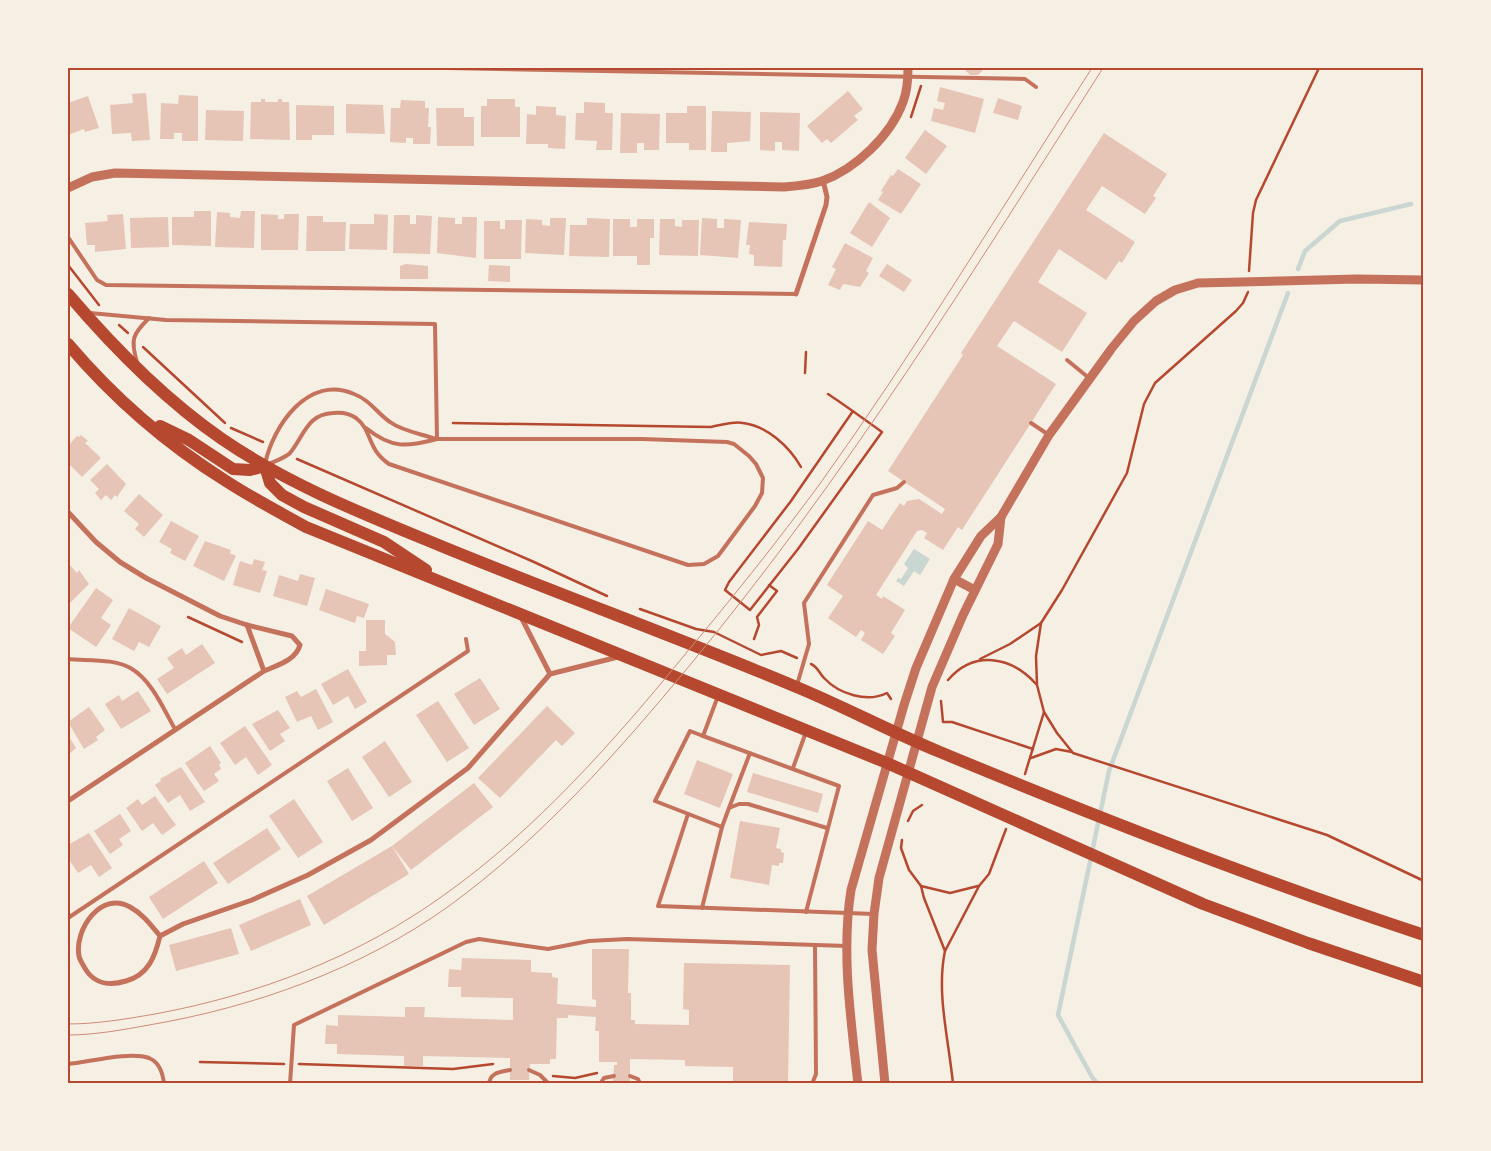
<svg xmlns="http://www.w3.org/2000/svg" width="1491" height="1151" viewBox="0 0 1491 1151" font-family="'IBM Plex Serif',serif">
<style>
.water{fill:#c9d6d2}
.lines{fill:none;stroke-linecap:round;stroke-linejoin:round}
.stream{stroke:#c9d6d2;stroke-width:4.5}
.building{fill:#e6c5b7}
.path{stroke:#b5482f;stroke-width:2.5}
.service{stroke:#c5725c;stroke-width:4}
.minor{stroke:#c5725c;stroke-width:5}
.tertiary{stroke:#c5725c;stroke-width:9}
.primary{stroke:#b5482f;stroke-width:12}
.tram{stroke:#cf8b77;stroke-width:1}
.neatline{fill:none;stroke:#b5482f;stroke-width:2}
</style>
<rect width="100%" height="100%" fill="#f6efe4"/>
<polygon class="water" points="914,549 930,559 920,575 914,571 904,586 896,581 898,578 901,579 908,568 904,564"/>
<g class="lines">
<g class="stream">
<polyline points="1298,269 1305,251 1340,221 1411,204"/>
<polyline points="1098,1084 1092,1077 1058,1015 1109,771 1288,293"/>
</g>
</g>
<g class="building">
<polygon points="963,68 985,68 978,75 970,75"/>
<polygon points="940,87 984,99 975,133 931,121 934,108 943,110 945,103 937,101"/>
<polygon points="848,91 863,109 854,116 858,120 831,143 827,139 822,143 807,126"/>
<polygon points="146,93 150,140 132,141 131,133 112,134 110,105 133,103 132,94"/>
<polygon points="179,95 198,96 198,141 182,141 182,133 174,133 174,139 160,139 161,103 178,104"/>
<polygon points="88,96 99,128 85,132 84,129 68,135 68,103"/>
<polygon points="998,98 1022,106 1018,120 993,113"/>
<polygon points="261,99 265,99 265,102 278,102 278,99 282,99 282,102 289,102 290,140 250,139 251,102 261,102"/>
<polygon points="487,99 515,99 515,107 520,107 520,137 481,137 481,106 487,106"/>
<polygon points="401,100 425,101 425,108 429,108 428,127 431,127 430,144 413,144 413,138 406,138 406,143 390,142 391,108 400,108"/>
<polygon points="584,102 605,103 605,113 613,113 612,150 596,150 597,141 575,140 576,113 584,113"/>
<polygon points="346,104 383,105 385,134 346,133"/>
<polygon points="296,105 334,106 334,135 312,135 312,140 296,140"/>
<polygon points="536,106 556,107 556,115 566,116 565,149 548,148 548,144 526,144 527,114 536,115"/>
<polygon points="687,106 706,106 706,150 689,150 689,143 666,143 666,113 687,113"/>
<polygon points="436,108 464,108 464,117 474,117 474,146 437,146"/>
<polygon points="206,110 244,111 243,141 205,140"/>
<polygon points="712,111 751,112 750,141 727,143 727,152 711,152"/>
<polygon points="760,112 800,113 799,151 782,150 782,142 775,142 775,151 760,150"/>
<polygon points="621,113 660,114 659,150 644,150 644,143 637,143 637,153 620,153"/>
<polygon points="925,130 947,146 926,174 905,158"/>
<polygon points="1104,133 1167,174 1153,196 1156,198 1145,214 1102,186 1086,210 1135,242 1122,263 1119,261 1106,280 1059,249 1038,282 1087,313 1062,352 1014,321 997,346 1056,384 962,530 958,527 943,550 924,538 927,533 922,530 917,531 876,595 882,599 883,596 905,610 891,633 895,636 883,654 861,640 865,633 861,630 856,637 828,618 843,596 827,585 868,521 882,530 900,503 904,506 907,501 919,499 942,514 945,509 888,471 963,355 961,353"/>
<polygon points="898,169 921,184 901,214 878,200 883,192 881,191 891,175 893,176"/>
<polygon points="869,202 890,218 872,247 850,233"/>
<polygon points="194,211 211,211 211,246 172,245 172,217 194,217"/>
<polygon points="241,211 255,211 254,248 215,247 217,212 230,213 230,217 240,218"/>
<polygon points="123,214 126,249 95,252 95,245 87,245 85,223 108,221 107,215"/>
<polygon points="261,214 278,215 278,219 284,219 284,214 299,214 298,250 261,250"/>
<polygon points="374,214 388,215 387,250 349,249 350,224 374,224"/>
<polygon points="394,215 410,215 410,224 416,224 416,215 432,216 430,254 393,253"/>
<polygon points="307,216 323,216 323,222 346,222 345,251 306,251"/>
<polygon points="168,217 169,247 131,248 130,218"/>
<polygon points="438,217 455,218 455,224 462,224 462,217 477,217 476,258 437,253"/>
<polygon points="550,218 566,218 564,255 525,253 526,219 542,220 542,225 550,226"/>
<polygon points="587,218 610,219 609,257 569,256 570,225 587,225"/>
<polygon points="702,218 717,219 717,228 724,228 724,219 741,220 738,258 700,255"/>
<polygon points="613,219 630,219 630,227 637,227 637,219 654,219 654,238 650,238 650,265 637,265 637,256 613,256"/>
<polygon points="660,219 675,219 675,226 682,227 682,220 699,220 698,256 659,255"/>
<polygon points="505,220 522,220 521,259 484,259 484,221 500,221 500,229 505,229"/>
<polygon points="749,222 787,224 786,240 783,240 782,267 754,266 754,255 749,254 750,245 746,245"/>
<polygon points="845,243 873,258 866,271 869,273 860,287 843,284 840,290 828,285 836,269 832,267"/>
<polygon points="406,264 428,266 428,279 400,279 400,266"/>
<polygon points="887,264 912,280 904,292 879,276"/>
<polygon points="489,265 510,266 510,282 488,281"/>
<polygon points="81,435 88,441 85,443 101,458 82,477 68,463 68,446 77,436 79,437"/>
<polygon points="107,464 126,484 117,497 115,495 111,500 106,495 101,500 95,493 99,489 90,480"/>
<polygon points="139,494 163,515 144,537 135,529 139,524 124,511"/>
<polygon points="171,521 199,536 185,561 170,553 172,549 159,542"/>
<polygon points="205,541 231,550 230,553 236,556 224,581 193,566"/>
<polygon points="254,559 265,562 262,570 267,571 260,593 233,585 240,561 252,565"/>
<polygon points="68,563 77,573 79,570 89,584 68,605"/>
<polygon points="300,574 315,578 307,606 273,596 279,575 298,581"/>
<polygon points="96,588 113,600 101,618 111,625 96,647 68,628"/>
<polygon points="326,589 369,604 364,618 357,616 355,623 319,610"/>
<polygon points="129,608 161,626 149,647 139,642 134,651 112,639"/>
<polygon points="366,620 385,620 385,634 395,642 396,655 387,655 387,665 359,666 359,651 366,651"/>
<polygon points="202,644 215,663 167,694 157,679 174,668 167,658 182,648 186,655"/>
<polygon points="348,669 367,702 355,709 348,696 333,705 321,684"/>
<polygon points="480,678 500,709 474,725 454,694"/>
<polygon points="316,689 333,722 318,730 311,716 297,722 285,697 297,691 301,697"/>
<polygon points="138,691 151,711 121,729 105,704 119,695 122,701"/>
<polygon points="438,701 469,748 447,762 416,715"/>
<polygon points="547,706 575,733 562,746 556,740 500,798 478,778"/>
<polygon points="89,707 105,730 96,737 98,740 84,749 68,722"/>
<polygon points="278,710 290,728 280,734 285,741 270,751 252,724"/>
<polygon points="245,726 272,765 258,775 246,757 235,765 220,743"/>
<polygon points="68,735 76,748 68,755"/>
<polygon points="385,741 412,782 389,797 362,757"/>
<polygon points="210,746 221,763 219,764 221,769 214,774 219,781 204,791 185,763"/>
<polygon points="697,760 733,774 720,808 684,794"/>
<polygon points="181,767 205,802 190,811 180,795 168,803 155,785 161,781 160,779"/>
<polygon points="348,768 373,808 352,821 327,781"/>
<polygon points="753,773 823,794 818,813 747,792"/>
<polygon points="474,783 493,807 411,870 392,846"/>
<polygon points="155,796 176,825 162,835 153,823 142,831 126,808 138,799 142,805"/>
<polygon points="294,799 323,842 298,858 269,816"/>
<polygon points="120,814 131,831 119,839 123,845 110,854 94,831"/>
<polygon points="740,821 780,828 776,848 781,849 781,852 784,853 783,863 779,863 779,866 772,865 769,885 730,878"/>
<polygon points="267,828 281,849 228,884 213,863"/>
<polygon points="89,833 112,868 99,877 91,865 78,873 68,858 68,845"/>
<polygon points="392,846 409,874 324,925 307,896"/>
<polygon points="204,861 218,883 163,919 149,897"/>
<polygon points="300,899 311,925 251,951 239,925"/>
<polygon points="231,928 239,954 176,971 169,945"/>
<polygon points="592,949 629,949 628,993 631,993 631,1020 635,1020 635,1024 689,1025 689,1010 683,1009 684,963 790,965 788,1084 733,1084 733,1067 685,1066 685,1060 630,1059 630,1082 613,1082 614,1065 617,1065 617,1062 599,1062 599,1031 595,1031 596,1017 568,1015 568,1018 557,1018 556,1059 550,1059 550,1064 530,1064 529,1080 510,1080 510,1058 423,1056 423,1066 404,1066 404,1056 337,1054 337,1044 325,1044 326,1025 338,1026 338,1015 405,1017 405,1007 425,1007 424,1017 513,1020 513,998 461,997 461,987 448,987 449,969 461,970 462,958 531,960 531,972 552,973 552,977 558,978 557,1004 596,1007 596,1000 592,999"/>
</g>
<g class="lines">
<g class="path">
<polyline points="911,117 921,86"/>
<polyline points="68,265 99,305"/>
<polyline points="1249,271 1253,213 1256,200 1319,68"/>
<polyline points="119,325 128,333"/>
<polyline points="143,347 225,423"/>
<polyline points="805,373 806,352"/>
<path d="M828,394c18,12 36,25 54,38l-84,117 -48,61 -25,-20 4,-8 62,-81 62,-90"/>
<path d="M453,423l258,4c10,-2 23,-6 32,-4 24,3 46,23 58,44"/>
<polyline points="231,428 263,442"/>
<polyline points="297,459 534,562 607,596"/>
<polyline points="640,609 696,629 714,632 761,655 781,651 797,658"/>
<polyline points="188,617 242,642"/>
<polyline points="754,639 759,625 757,617 777,591 769,585"/>
<polyline points="980,659 1010,644 1041,623"/>
<path d="M811,664c7,3 8,9 13,14 15,16 43,25 63,15l4,6"/>
<path d="M948,680c26,-30 63,-24 88,4"/>
<polyline points="941,701 943,722 952,722 1033,749"/>
<polyline points="1044,712 1057,733 1073,753 1327,835 1424,881"/>
<polyline points="1031,758 1056,749 1072,752"/>
<polyline points="1025,774 1044,712 1037,685 1036,656 1041,623 1062,590 1127,473 1144,404 1155,383 1236,311 1243,303 1248,292"/>
<polyline points="908,821 913,811 922,805"/>
<polyline points="902,840 901,848 909,870 921,886 924,898 945,951"/>
<polyline points="921,886 950,893 978,886"/>
<polyline points="200,1062 284,1064"/>
<polyline points="299,1064 453,1069 493,1064"/>
<polyline points="553,1076 575,1078 597,1073"/>
<path d="M953,1084c-4,-43 -17,-91 -8,-133l34,-65 10,-12 17,-45"/>
</g>
<g class="service">
<polyline points="447,68 1025,79 1036,87"/>
<polyline points="68,237 97,280 106,285 796,294"/>
<polyline points="90,313 166,320 435,324 437,439"/>
<polyline points="1067,360 1089,378"/>
<path d="M137,362c-7,-23 -4,-28 12,-44"/>
<polyline points="1031,423 1049,435"/>
<path d="M265,464c8,-38 43,-90 89,-70 16,6 23,19 36,28 12,9 32,12 46,17"/>
<path d="M269,464c6,-3 16,-6 21,-11 14,-17 17,-39 43,-40 8,-1 16,0 23,5 17,13 10,30 33,46l299,101 16,-1 14,-8 37,-50 7,-13 1,-15 -7,-14 -7,-8 -15,-12 -7,-2 -85,-3h-205c-30,8 -45,10 -71,-11"/>
<path d="M68,659c19,2 47,-1 64,10 20,12 32,41 43,60"/>
<polyline points="797,685 809,644 804,603 873,495 897,488 904,482"/>
<polyline points="718,696 703,736 690,731 655,801 722,827"/>
<polyline points="703,736 839,786 806,912"/>
<polyline points="793,768 806,732"/>
<polyline points="729,808 750,753"/>
<polyline points="688,814 658,906 874,914"/>
<polyline points="702,908 722,827 729,808 739,804 748,804 827,828"/>
<polyline points="68,918 468,651 466,639"/>
<path d="M68,1064c21,-2 62,-13 81,-6 10,4 14,16 15,26"/>
<polyline points="529,1070 540,1075 549,1084"/>
<polyline points="630,1076 638,1079 640,1084"/>
<polyline points="290,1084 294,1025 466,942 479,939 548,949 589,941 627,939 847,946"/>
<path d="M489,1084c1,-12 12,-12 21,-14"/>
<polyline points="600,1084 604,1078 614,1076"/>
<polyline points="812,1084 816,1074 815,945"/>
</g>
<g class="minor">
<polyline points="796,294 826,205 827,197 823,180"/>
<path d="M68,512l28,30 24,20 26,16 74,38 27,9 45,11 8,9c-4,15 -22,20 -36,26l-196,130"/>
<polyline points="521,617 550,674"/>
<polyline points="247,625 264,671"/>
<path d="M160,936c-9,-11 -17,-22 -30,-29 -29,-17 -56,23 -51,49 1,5 5,10 7,14 9,14 24,16 40,11 22,-6 29,-24 34,-45l23,-12 69,-24 56,-25 63,-35 97,-72 82,-94 68,-17"/>
</g>
<g class="tertiary">
<path d="M68,188l24,-11 23,-4 669,14c13,-1 26,-2 38,-6 34,-12 69,-46 81,-79 4,-10 5,-24 5,-34"/>
<polyline points="954,579 975,590"/>
<path d="M858,1084c-7,-64 -17,-131 -7,-194l53,-185 12,-37 38,-89 27,-43 20,-19 48,-82 63,-87 22,-27 22,-20 19,-11 23,-7 159,-4 67,1"/>
<polyline points="885,1084 872,950 874,914 879,878 932,687 963,615 998,544 1001,517"/>
</g>
<g class="primary">
<path d="M68,294c46,54 96,105 154,145 67,46 144,76 219,107 117,48 236,91 353,140 49,20 97,46 146,66 159,66 320,129 484,183"/>
<path d="M68,344c45,53 99,100 158,137 26,17 53,31 80,46l581,236 316,141 105,39 116,39"/>
<polyline points="160,426 189,440 233,469 250,470 265,466"/>
<polyline points="265,466 270,483 282,495 304,507 384,542 426,570"/>
</g>
<g class="tram">
<path d="M68,1024c29,0 58,-5 87,-10 103,-19 203,-57 289,-119 93,-66 171,-155 243,-243 46,-55 90,-110 132,-167 97,-135 183,-278 273,-417"/>
<path d="M68,1035c26,0 54,-5 81,-10 106,-18 212,-56 300,-119 92,-67 169,-154 241,-241 156,-188 283,-393 413,-597"/>
</g>
</g>
<rect width="1491" height="1151" fill="none" stroke="#f6efe4" stroke-width="138"/>
<rect x="69" y="69" width="1353" height="1013" class="neatline"/>
</svg>
